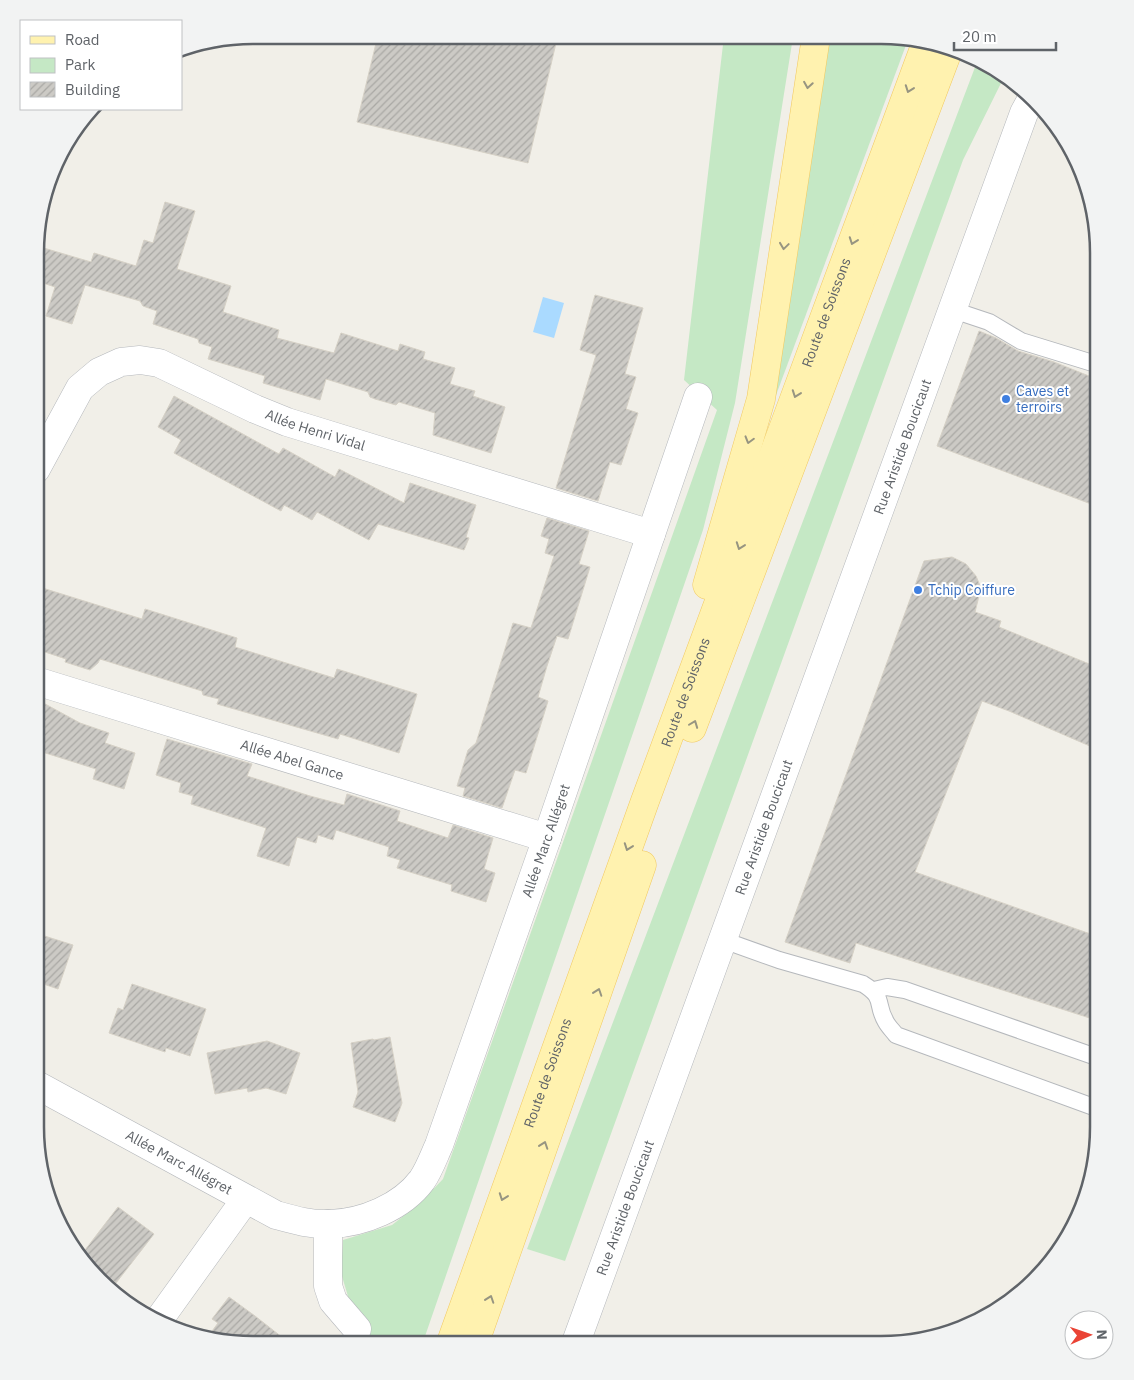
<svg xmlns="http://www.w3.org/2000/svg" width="1134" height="1380" viewBox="0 0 1134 1380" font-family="'IBM Plex Sans',sans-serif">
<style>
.green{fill:#c5e8c5}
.water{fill:#aadaff}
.building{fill:url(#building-hatch);stroke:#d6d1c6}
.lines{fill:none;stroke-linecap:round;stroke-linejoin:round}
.service-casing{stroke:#b5b8bc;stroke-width:18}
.minor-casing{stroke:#b5b8bc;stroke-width:29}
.primary-casing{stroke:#f2c960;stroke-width:29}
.service{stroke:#fff;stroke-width:16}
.minor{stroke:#fff;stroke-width:28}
.primary{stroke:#fff2af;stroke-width:28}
.oneway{stroke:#979581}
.shop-dot{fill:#3f7fe0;stroke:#fff;stroke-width:2}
.labels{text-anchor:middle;stroke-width:4;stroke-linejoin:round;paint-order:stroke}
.street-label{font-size:14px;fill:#5f6368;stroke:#fff}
.shop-label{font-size:14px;fill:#366cbe;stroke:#fff;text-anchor:start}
.rim{fill:none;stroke:#5f6368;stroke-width:2.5}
</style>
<defs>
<pattern id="building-hatch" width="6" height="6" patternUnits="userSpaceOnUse" patternTransform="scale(1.25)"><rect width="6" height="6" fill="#cccac5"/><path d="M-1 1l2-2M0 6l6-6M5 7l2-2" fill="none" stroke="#a9a8a4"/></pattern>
</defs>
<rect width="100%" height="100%" fill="#f1efe8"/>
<g class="green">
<polygon points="724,36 793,37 735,403 703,530 422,1345 365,1345 370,1323 350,1303 341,1273 343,1240 392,1225 420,1203 443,1179 717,410 684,380"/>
<polygon points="829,37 909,37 772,406"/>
<polygon points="977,62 1002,72 1005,75 963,160 565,1261 527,1249"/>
</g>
<polygon class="water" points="543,297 564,303 554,338 533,332"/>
<g class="building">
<polygon points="378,35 528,36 556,43 528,163 357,122"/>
<polygon points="165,202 195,211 177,269 231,286 223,312 279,330 277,338 334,353 341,333 398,351 400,344 425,352 423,359 455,368 450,384 475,391 473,396 505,407 491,453 433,435 435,413 399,402 396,405 375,399 370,397 368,392 326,379 320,400 263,383 265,376 208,359 212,347 199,343 198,339 153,324 157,311 143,306 140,301 85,285 72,324 46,316 55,287 37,281 37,246 91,262 94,253 136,266 144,240 153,243"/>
<polygon points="595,295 643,308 625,374 636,377 626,409 638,413 621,465 610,462 598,501 556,488 596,355 580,350"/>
<polygon points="979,331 996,338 1018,351 1054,362 1099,380 1099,507 937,446"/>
<polygon points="174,396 279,454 283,448 335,477 339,469 404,503 410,483 476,505 466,537 469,538 464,550 378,524 369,540 317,512 312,520 284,505 281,511 174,453 181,440 158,427"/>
<polygon points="547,518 589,531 579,564 590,567 568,639 557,636 547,666 538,697 548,701 526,773 515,770 502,808 463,796 465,788 457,786 468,750 476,743 513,623 531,628 554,556 545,553 549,539 541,536"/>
<polygon points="952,557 966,564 976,576 981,588 975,612 1001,621 999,627 1099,668 1099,750 1009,711 982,701 915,872 1099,937 1099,1021 856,943 850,963 785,942 924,561"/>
<polygon points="36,586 142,619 145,609 237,638 235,647 334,678 337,669 417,694 399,753 340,734 338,739 217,704 219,699 203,695 202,691 100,659 98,663 90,670 65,662 66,659 36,649"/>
<polygon points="36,699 80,723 109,733 105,743 135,753 124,789 93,779 96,769 36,750"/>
<polygon points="167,739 252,764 247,776 310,796 344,805 347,794 400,811 397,821 448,838 453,825 493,838 484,869 495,873 486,902 451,891 452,885 397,868 400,860 387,856 389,847 336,830 333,840 318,835 316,843 297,837 289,866 257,856 266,828 191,804 193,796 179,792 181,783 156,775"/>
<polygon points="35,933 73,945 58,989 35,981"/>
<polygon points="132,984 206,1009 190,1056 166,1048 165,1052 109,1033 118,1008 123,1010"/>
<polygon points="390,1037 402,1103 395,1122 353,1107 358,1092 351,1043 373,1039 374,1040"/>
<polygon points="267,1041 300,1053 286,1094 266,1088 248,1092 247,1088 215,1094 207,1053"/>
<polygon points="118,1207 154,1234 116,1283 91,1265 82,1254"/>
<polygon points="229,1297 255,1316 292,1345 238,1345 207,1338 218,1323 212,1319"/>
</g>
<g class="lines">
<g class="service-casing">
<g id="service">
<polyline points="953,310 989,322 1021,341 1099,365"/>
<path d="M723,940l56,20 84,24c23,14 12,20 23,38 2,4 7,9 10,13l203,74"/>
<polyline points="874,990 887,987 905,990 1099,1058"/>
</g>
</g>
<g class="minor-casing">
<g id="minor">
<path id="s1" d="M36,469l44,-81 19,-16 22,-10 19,-2 19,3 96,46 32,13 364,112"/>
<path id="s2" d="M36,681l511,157"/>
<path id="s3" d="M35,1084l241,131c18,5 35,10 54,9 33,-1 72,-17 92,-44 7,-10 12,-24 17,-35l108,-307 151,-441"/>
<polyline points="328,1224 328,1286 333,1301 357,1329"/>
<polyline points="158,1321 245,1200"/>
<path id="s4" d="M575,1345l449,-1232 6,-11"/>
</g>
</g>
<g class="primary-casing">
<g id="primary">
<polyline points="707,585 761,399 816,37"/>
<polyline points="692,728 948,51"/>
<path id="s5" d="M450,1345l195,-544 281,-758"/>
<polyline points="474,1345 642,865"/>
</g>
</g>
<use href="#service" class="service"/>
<use href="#minor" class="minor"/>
<use href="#primary" class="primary"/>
</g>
<defs><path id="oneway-chevron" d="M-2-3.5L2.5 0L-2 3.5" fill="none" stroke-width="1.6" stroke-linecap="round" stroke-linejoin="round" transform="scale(1.25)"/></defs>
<g class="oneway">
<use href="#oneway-chevron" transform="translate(808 85) rotate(99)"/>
<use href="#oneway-chevron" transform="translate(909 89) rotate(110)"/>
<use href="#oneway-chevron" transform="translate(853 241) rotate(110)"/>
<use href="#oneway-chevron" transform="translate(784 246) rotate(98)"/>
<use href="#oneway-chevron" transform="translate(796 394) rotate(110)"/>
<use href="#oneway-chevron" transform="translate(749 440) rotate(106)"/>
<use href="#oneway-chevron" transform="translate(740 546) rotate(110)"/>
<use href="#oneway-chevron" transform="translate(694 724) rotate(-69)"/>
<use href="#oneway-chevron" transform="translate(628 847) rotate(110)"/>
<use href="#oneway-chevron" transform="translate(598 992) rotate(-71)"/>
<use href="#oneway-chevron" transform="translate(544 1145) rotate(-71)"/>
<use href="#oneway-chevron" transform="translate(503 1197) rotate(110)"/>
<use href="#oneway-chevron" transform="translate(490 1299) rotate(-71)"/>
</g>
<g class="shop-dot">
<circle cx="1006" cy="399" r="5"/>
<circle cx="918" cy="590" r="5"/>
</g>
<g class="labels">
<g class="street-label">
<text dy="5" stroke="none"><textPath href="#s5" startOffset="1099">Route de Soissons</textPath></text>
<text dy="5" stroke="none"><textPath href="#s1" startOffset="350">Allée Henri Vidal</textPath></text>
<text dy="5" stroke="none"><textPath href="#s4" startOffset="956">Rue Aristide Boucicaut</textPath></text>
<text dy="5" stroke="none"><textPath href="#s5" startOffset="694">Route de Soissons</textPath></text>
<text dy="5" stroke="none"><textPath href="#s2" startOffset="268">Allée Abel Gance</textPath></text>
<text dy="5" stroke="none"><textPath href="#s4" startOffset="551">Rue Aristide Boucicaut</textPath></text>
<text dy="5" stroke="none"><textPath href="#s3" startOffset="796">Allée Marc Allégret</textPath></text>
<text dy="5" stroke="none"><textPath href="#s5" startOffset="289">Route de Soissons</textPath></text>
<text dy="5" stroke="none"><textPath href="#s3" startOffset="164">Allée Marc Allégret</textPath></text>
<text dy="5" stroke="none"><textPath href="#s4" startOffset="146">Rue Aristide Boucicaut</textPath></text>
</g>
<g class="shop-label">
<text x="1016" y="396">Caves et<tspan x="1016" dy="16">terroirs</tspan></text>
<text x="928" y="595">Tchip Coiffure</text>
</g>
</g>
<path d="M0 0H1134V1380H0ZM253 44H881A209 209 0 0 1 1090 253V1127A209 209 0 0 1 881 1336H253A209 209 0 0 1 44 1127V253A209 209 0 0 1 253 44Z" fill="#f2f3f3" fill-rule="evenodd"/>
<path class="rim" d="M253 44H881A209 209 0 0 1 1090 253V1127A209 209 0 0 1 881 1336H253A209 209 0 0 1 44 1127V253A209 209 0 0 1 253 44Z"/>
<rect x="20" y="20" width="162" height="90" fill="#ffffff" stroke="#bfc1c3"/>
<rect x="30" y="36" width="25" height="8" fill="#fff2af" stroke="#bfc1c3"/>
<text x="65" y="45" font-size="15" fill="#5f6368">Road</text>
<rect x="30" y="58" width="25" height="15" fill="#c5e8c5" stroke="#bfc1c3"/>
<text x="65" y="70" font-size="15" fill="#5f6368">Park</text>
<rect x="30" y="82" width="25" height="15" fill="url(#building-hatch)" stroke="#bfc1c3"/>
<text x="65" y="95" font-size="15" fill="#5f6368">Building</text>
<g transform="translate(1089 1335) rotate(88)"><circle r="24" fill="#ffffff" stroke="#bfc1c3"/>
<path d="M0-4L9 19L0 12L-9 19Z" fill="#ea4335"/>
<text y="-8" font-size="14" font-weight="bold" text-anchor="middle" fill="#5f6368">N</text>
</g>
<path d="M954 42v8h102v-8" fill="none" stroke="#5f6368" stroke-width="2.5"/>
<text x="962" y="42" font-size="15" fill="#5f6368" stroke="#ffffff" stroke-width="4" paint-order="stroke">20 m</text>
</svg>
